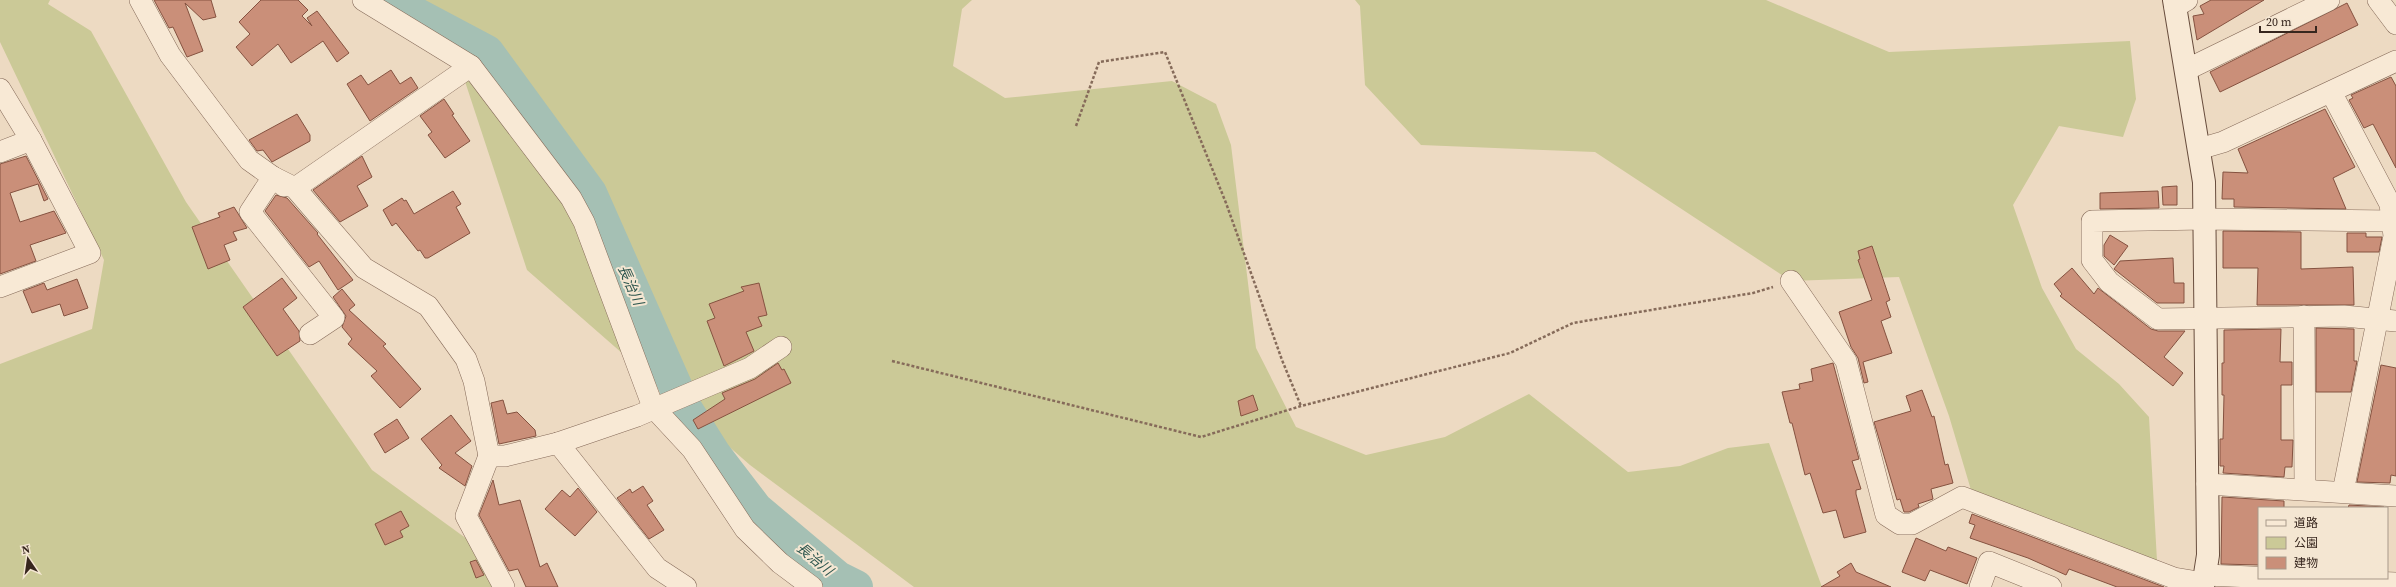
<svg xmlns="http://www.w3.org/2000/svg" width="2396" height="587" viewBox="0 0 2396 587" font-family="'Source Serif 4','Noto Sans JP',serif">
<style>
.green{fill:#cbc997}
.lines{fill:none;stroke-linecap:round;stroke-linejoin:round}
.river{stroke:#a5c0b4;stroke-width:34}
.building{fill:#ca8f79;stroke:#855240}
.street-casing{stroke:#866b5a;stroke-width:22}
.secondary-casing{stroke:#684d3d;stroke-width:24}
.path{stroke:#866b5a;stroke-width:2.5;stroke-dasharray:3 2;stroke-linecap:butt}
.street{stroke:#f8e9d5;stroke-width:21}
.secondary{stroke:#f8e9d5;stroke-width:22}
.labels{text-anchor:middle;stroke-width:4;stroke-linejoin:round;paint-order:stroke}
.water-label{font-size:14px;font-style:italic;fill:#2d564e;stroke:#f4e6d2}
</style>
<rect width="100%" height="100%" fill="#eddac2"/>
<g class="green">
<polygon points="0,0 50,0 48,4 91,31 186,202 372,470 467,539 506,587 0,587 0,364 92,329 104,260 0,42"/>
<polygon points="409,0 972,0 962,9 953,66 1005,98 1172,81 1216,104 1231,145 1256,348 1296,427 1366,455 1445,437 1529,394 1628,472 1680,466 1728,448 1769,443 1822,587 914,587 750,465 527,270 453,45"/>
<polygon points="1355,0 1766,0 1889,52 2130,41 2136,99 2123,137 2059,126 2013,205 2042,288 2076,349 2119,384 2149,417 2157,561 1971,490 1949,416 1899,277 1791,281 1595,152 1421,145 1365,85 1360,6"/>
</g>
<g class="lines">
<polyline class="river" points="389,0 487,52 590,193 685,408 714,454 756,509 838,578 856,587"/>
</g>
<g class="building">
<polygon points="154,0 211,0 216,17 203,20 185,3 203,51 187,57 173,27 169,28"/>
<polygon points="261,0 298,0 308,10 302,16 312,26 307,18 317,11 349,53 337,62 323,41 291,63 278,44 252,66 236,47 250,34 239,22"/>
<polygon points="2211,0 2264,0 2197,40 2193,16 2204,14 2200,6"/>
<polygon points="2347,3 2358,25 2220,92 2210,72"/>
<polygon points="391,70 400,84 411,77 418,88 370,121 347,84 361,75 368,85"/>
<polygon points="2391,77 2396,86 2396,168 2373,124 2364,128 2349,100 2353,98 2351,95"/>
<polygon points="444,99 454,114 452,115 470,141 445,158 428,135 432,132 420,116"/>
<polygon points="2325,109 2355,167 2333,178 2346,209 2234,207 2234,199 2222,199 2223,172 2248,173 2238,149"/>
<polygon points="297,114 310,135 310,141 272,162 263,150 257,151 249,140"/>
<polygon points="26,156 48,199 44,201 38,184 10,193 20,222 54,211 66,233 30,245 36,261 0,274 0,164"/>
<polygon points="362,156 372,177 357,186 368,206 340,222 313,190"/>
<polygon points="2177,186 2177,205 2163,205 2162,187"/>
<polygon points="453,191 461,204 456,207 470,233 428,258 425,258 420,250 418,251 396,223 392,226 383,210 402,198 404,201 406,200 414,214"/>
<polygon points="2158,191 2159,208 2100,209 2100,193"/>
<polygon points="276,195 287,198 318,233 317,234 353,280 338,290 319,261 309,267 265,211"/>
<polygon points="234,207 247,228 233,232 237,240 224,245 230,260 208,269 192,227 220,217 218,213"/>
<polygon points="2223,231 2301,232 2301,269 2353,267 2354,305 2257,305 2258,268 2223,268"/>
<polygon points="2347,233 2366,233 2366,237 2382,237 2379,252 2347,252"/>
<polygon points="2110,235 2128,246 2114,265 2104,256 2104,245"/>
<polygon points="1872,246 1890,300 1886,302 1891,317 1881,321 1892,353 1863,362 1868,382 1864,383 1858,358 1851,347 1839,312 1872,300 1858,260 1860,259 1858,251"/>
<polygon points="2173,258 2174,283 2184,283 2184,303 2157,303 2114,269 2120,261"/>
<polygon points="2072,268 2094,294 2098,288 2151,329 2158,331 2185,331 2164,357 2183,373 2173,386 2060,296 2062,294 2054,284"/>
<polygon points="282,278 297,298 283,309 299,331 300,341 277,356 243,307"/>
<polygon points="77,279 88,308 64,316 60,304 32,313 23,291 44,283 47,290"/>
<polygon points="759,283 767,315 758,317 762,326 746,332 754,351 724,366 707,321 715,318 709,304 744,291 741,287"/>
<polygon points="342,289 355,305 349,310 386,344 383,346 421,389 400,408 371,376 377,371 348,344 352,339 342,327 346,316 333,297"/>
<polygon points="2316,328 2354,329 2354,361 2357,361 2351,392 2316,392"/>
<polygon points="2281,329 2280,362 2292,362 2292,385 2281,385 2281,440 2293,440 2292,467 2285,467 2284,477 2223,473 2224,466 2220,466 2220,439 2223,439 2224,395 2222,395 2222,363 2224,363 2224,330"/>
<polygon points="778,363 782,370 784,369 791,383 698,429 693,420 725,399 722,393 755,379"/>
<polygon points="1833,363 1859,459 1852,461 1861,489 1856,490 1856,494 1866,532 1844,538 1836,510 1823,513 1810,473 1805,475 1792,423 1790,423 1782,392 1800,389 1799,384 1813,381 1811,369"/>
<polygon points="2381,365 2396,368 2396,476 2391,475 2390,483 2357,482"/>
<polygon points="1922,390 1932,417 1934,416 1945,465 1948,464 1953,483 1931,489 1933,499 1918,504 1919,507 1909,512 1904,512 1900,499 1897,500 1874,422 1911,411 1906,396"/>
<polygon points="1253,395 1258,410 1241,416 1238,401"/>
<polygon points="503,400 507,414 517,412 535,430 536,436 499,444 491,403"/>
<polygon points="451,415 471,441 455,453 472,466 465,486 439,468 442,465 421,439"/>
<polygon points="397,419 409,438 385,453 374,434"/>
<polygon points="493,480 499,505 520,500 540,567 547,563 558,587 526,587 518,569 509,571 479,515"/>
<polygon points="643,486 653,501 647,505 664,530 649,539 617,498 630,489 632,493"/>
<polygon points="578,488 597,512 575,536 545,509 562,490 570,497"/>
<polygon points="2222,497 2284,501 2284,508 2259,508 2259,565 2221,564"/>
<polygon points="2349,505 2384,507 2384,508 2348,508"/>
<polygon points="401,511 409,526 400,531 403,537 385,545 375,524"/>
<polygon points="1972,514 2164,587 2117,587 2069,569 2066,575 2028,558 1970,538 1975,525 1969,523"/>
<polygon points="1916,538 1946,551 1948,547 1977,558 1967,584 1930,570 1925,581 1902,572"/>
<polygon points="476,560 484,575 476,578 470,562"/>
<polygon points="1851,563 1856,572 1891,587 1821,587 1840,576 1837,572"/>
</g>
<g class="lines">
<g class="street-casing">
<g id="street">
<polyline points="140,0 170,55 249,160 273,177 295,188 364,268 428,306 466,359 474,381 489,456 505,456 558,443 657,568 686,587"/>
<polyline points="363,0 471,66 571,198 584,222 653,407 692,449 745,529 780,563 812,587"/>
<polyline points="2378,0 2396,24"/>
<polyline points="2175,7 2187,0"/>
<polyline points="2186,70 2329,0"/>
<polyline points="0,89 31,140 90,253 0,287"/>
<polyline points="2331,92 2390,204 2394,236 2343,492"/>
<polyline points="2199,149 2223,142 2396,61"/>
<polyline points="0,152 31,140"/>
<polyline points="284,186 273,177 250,212 334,318 310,334"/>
<polyline points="295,188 471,66"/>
<polyline points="2392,221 2204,219 2092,221 2092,260 2109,282 2158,319 2344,316 2396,321"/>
<polyline points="1791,281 1846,361 1886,515 1900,524 1912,524 1962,497 2174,578 2204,583"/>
<polyline points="2304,316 2305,489"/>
<polyline points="558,443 637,416 750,368 781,347"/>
<polyline points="489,456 466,516 504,587"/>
<polyline points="2207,484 2396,496"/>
<polyline points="2205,575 2396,583"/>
<polyline points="1980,587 1989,562 2051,587"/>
</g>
</g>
<g class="secondary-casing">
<polyline id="secondary" points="2174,0 2204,182 2208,555 2203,587"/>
</g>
<g class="path">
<polyline points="1076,126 1099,62 1165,52 1226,203 1282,360 1301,406"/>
<polyline points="892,361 1201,437 1301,406 1510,353 1573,323 1753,293 1773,287"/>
</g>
<use href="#street" class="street"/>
<use href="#secondary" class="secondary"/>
</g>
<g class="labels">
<g class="water-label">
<text transform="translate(631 285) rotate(66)" y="5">長治川</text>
<text transform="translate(815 559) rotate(40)" y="5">長治川</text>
</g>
</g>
<rect x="2258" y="507" width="130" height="72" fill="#f4e6d2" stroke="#a8998a"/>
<rect x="2266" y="520" width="20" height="6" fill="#f8e9d5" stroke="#a8998a"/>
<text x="2294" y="527" font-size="12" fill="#37261e">道路</text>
<rect x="2266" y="537" width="20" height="12" fill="#cbc997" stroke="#a8998a"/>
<text x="2294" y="547" font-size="12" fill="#37261e">公園</text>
<rect x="2266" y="557" width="20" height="12" fill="#ca8f79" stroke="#a8998a"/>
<text x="2294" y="567" font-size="12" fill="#37261e">建物</text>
<g transform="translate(28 559) rotate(347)" stroke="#f4e6d2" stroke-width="3" paint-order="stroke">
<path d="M0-3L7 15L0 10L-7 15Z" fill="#37261e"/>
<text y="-6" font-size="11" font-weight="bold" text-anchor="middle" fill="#37261e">N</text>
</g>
<path d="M2260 26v6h56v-6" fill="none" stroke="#37261e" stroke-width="2"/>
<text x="2266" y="26" font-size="12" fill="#37261e" stroke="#f4e6d2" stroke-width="3" paint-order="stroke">20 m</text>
</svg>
